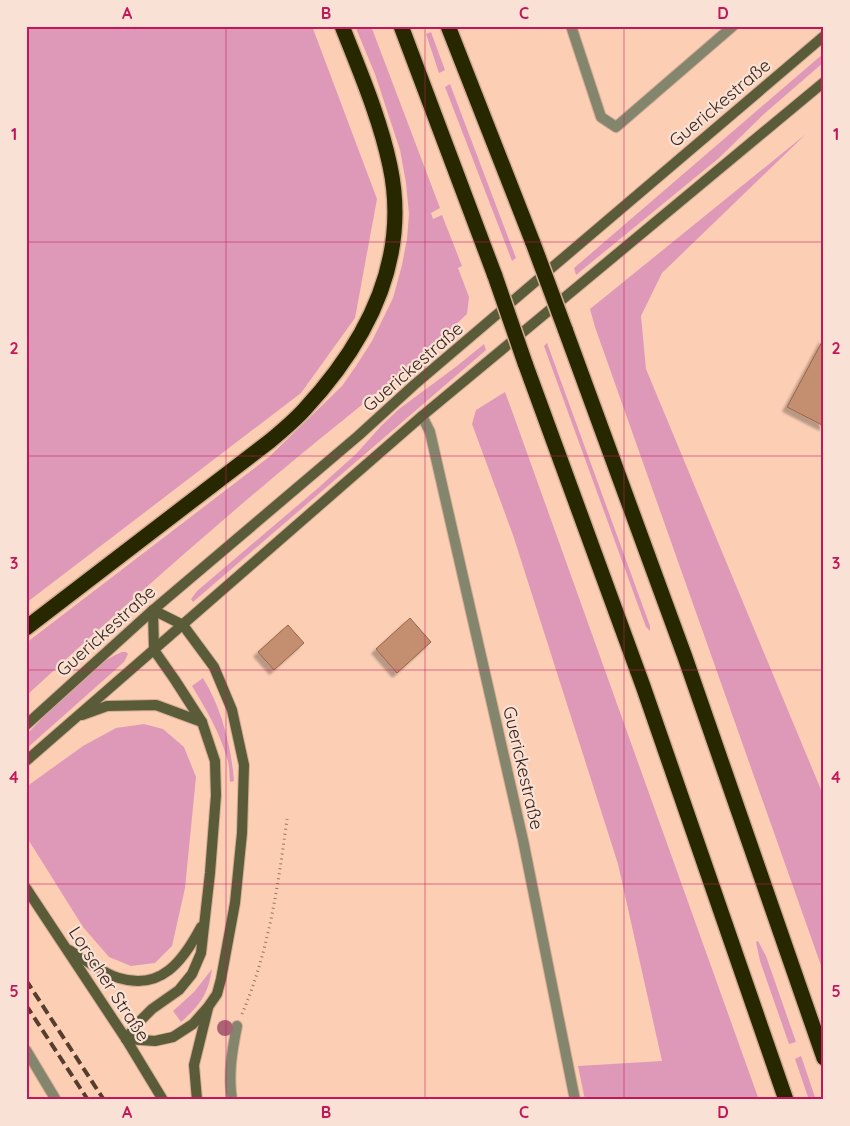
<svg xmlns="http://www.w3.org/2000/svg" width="850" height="1126" viewBox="0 0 850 1126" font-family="Quicksand,sans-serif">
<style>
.green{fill:#de99b8}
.building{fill:#c48f70;stroke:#966446;filter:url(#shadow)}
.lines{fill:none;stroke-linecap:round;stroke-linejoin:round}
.lane-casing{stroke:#d4ac94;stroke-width:12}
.street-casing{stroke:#d4ac94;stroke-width:12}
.secondary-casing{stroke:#d4ac94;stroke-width:12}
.highway-casing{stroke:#d4ac94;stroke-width:18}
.path{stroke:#957561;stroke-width:3;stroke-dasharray:1 4;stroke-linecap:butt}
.lane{stroke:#83856d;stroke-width:10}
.street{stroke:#83856d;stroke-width:10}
.secondary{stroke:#5a5c39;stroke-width:10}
.highway{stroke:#272800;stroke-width:15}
.rail{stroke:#563d2e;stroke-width:4;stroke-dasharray:10 5;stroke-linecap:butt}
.highway-bridge-casing{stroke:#d4ac94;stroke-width:18;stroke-linecap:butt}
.highway-bridge{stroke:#272800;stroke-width:15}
.tree{fill:#ab6476}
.grid{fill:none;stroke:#c2185b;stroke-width:1;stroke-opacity:0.55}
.labels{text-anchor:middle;stroke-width:4.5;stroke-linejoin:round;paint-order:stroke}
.street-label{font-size:18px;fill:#331f12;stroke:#f9e2d5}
.neatline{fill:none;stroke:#c2185b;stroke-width:2}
.grid-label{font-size:16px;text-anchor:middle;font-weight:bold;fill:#c2185b}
</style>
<defs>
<filter id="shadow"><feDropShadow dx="-4.5" dy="4.5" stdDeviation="1" flood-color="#0004"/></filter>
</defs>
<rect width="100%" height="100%" fill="#fccfb5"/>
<g class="green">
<polygon points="26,26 312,26 377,199 355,318 301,393 26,603"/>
<path d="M355,26h16l69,182 -9,5 2,6 9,-4 20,51 -4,2 11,29 -2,17c-53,51 -111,95 -168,142 -93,77 -184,158 -273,240v-53l243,-186 73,-71 14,-20 16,-25 21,-43 9,-33 5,-26 2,-25 -3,-31 -6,-33 -25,-76z"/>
<polygon points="431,32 445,70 439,73 426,34"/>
<polygon points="824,53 824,62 764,114 719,158 576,275 574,268"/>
<polygon points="450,84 516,258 512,261 445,87"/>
<polygon points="806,134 662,273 641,316 646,369 824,797 824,974 595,327 590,309"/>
<polygon points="547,343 650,626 650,631 646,627 544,346"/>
<polygon points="484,344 486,350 193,602 191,599 197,591 317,489 356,454 382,425 399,409 457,366"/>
<polygon points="505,392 512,411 759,1100 585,1100 578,1066 662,1061 618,864 513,535 472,424 476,410"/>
<path d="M122,652h4l2,2 -4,8 -98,87v-14c28,-28 60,-68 96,-83z"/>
<path d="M203,678c19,31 28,68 31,103l-4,1c-1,-8 0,-16 -3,-24 -7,-25 -21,-49 -35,-72z"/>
<polygon points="144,724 163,729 184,747 196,777 185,888 172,946 155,963 131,966 109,957 83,927 26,836 26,787 83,746 116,728"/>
<polygon points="758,941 766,956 796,1042 789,1044 760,961 756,942"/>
<path d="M212,969c-4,26 -12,36 -31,53l-8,-11 21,-19z"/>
<polygon points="801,1056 816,1100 809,1100 795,1059"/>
</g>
<g class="building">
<polygon points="824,338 824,426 787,407"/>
<polygon points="410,618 431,642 397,673 376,649"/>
<polygon points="288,625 304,643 274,670 258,652"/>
</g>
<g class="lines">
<g class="lane-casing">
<g id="lane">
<polyline points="571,26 601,117 616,127 733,26"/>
<polyline points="26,1050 56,1100"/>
</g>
</g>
<g class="street-casing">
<g id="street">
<polyline points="422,416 430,432 523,840 575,1100"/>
<path d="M232,1100c-4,-26 0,-49 5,-74"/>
</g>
</g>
<g class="secondary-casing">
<g id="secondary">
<polyline points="82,715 107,706 156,705 202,722"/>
<polyline points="26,725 153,610 358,436 414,385 824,36"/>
<polyline points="26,761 422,416 824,82"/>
<polyline points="26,888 126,1039 163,1100"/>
<path d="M69,950c13,8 35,24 50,28 42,13 64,-17 82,-51"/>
<polyline points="126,1039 155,1041 173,1037 193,1024 208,1007 217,994 221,979 235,903 242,833 244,765 232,710 214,667 183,625 153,610"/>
<polyline points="126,1039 139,1022 152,1009 179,990 192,974 201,953 210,873 216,795 215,761 202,722 175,680 154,650 153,610"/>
<polyline points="197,1100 194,1065 208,1008"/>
</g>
</g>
<g class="highway-casing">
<g id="highway">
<polyline points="401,26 495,276"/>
<polyline points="448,26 533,243"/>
<polyline points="565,329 685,657 824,1058"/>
<polyline points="525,363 643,686 786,1100"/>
<path d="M26,628l244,-187c12,-10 24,-20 34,-31 62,-67 106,-150 86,-244 -10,-48 -30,-94 -48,-140"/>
</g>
</g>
<path class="path" d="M242,1014c27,-63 36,-128 45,-195"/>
<use href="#lane" class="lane"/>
<use href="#street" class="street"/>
<use href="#secondary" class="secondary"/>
<use href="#highway" class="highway"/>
<g class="rail">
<polyline points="26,980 104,1100"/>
<polyline points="26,1005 88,1100"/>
</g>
<g class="highway-bridge-casing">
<g id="highway-bridge">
<polyline points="533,243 565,329"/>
<polyline points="495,276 525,363"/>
</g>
</g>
<use href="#highway-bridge" class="highway-bridge"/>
</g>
<circle class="tree" cx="225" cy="1028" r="8"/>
<path class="grid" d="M226,26v1074M425,26v1074M624,26v1074M26,242h798M26,456h798M26,670h798M26,884h798"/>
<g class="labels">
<g class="street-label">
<text transform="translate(720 103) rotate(-40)" y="6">Guerickestraße</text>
<text transform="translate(413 367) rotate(-41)" y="6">Guerickestraße</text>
<text transform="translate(106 631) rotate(-42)" y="6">Guerickestraße</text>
<text transform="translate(523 768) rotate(77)" y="6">Guerickestraße</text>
<text transform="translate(109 984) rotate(57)" y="6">Lorscher Straße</text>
</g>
</g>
<rect width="850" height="1126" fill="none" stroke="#f9e2d5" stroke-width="55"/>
<rect x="28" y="28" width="794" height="1070" class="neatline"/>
<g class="grid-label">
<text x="127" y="19">A</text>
<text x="326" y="19">B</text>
<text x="524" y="19">C</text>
<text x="723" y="19">D</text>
<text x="14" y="140">1</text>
<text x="836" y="140">1</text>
<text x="14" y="354">2</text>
<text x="836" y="354">2</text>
<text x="14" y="569">3</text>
<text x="836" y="569">3</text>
<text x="14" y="783">4</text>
<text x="836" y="783">4</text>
<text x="14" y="997">5</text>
<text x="836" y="997">5</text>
<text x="127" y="1118">A</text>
<text x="326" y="1118">B</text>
<text x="524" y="1118">C</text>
<text x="723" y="1118">D</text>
</g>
</svg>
